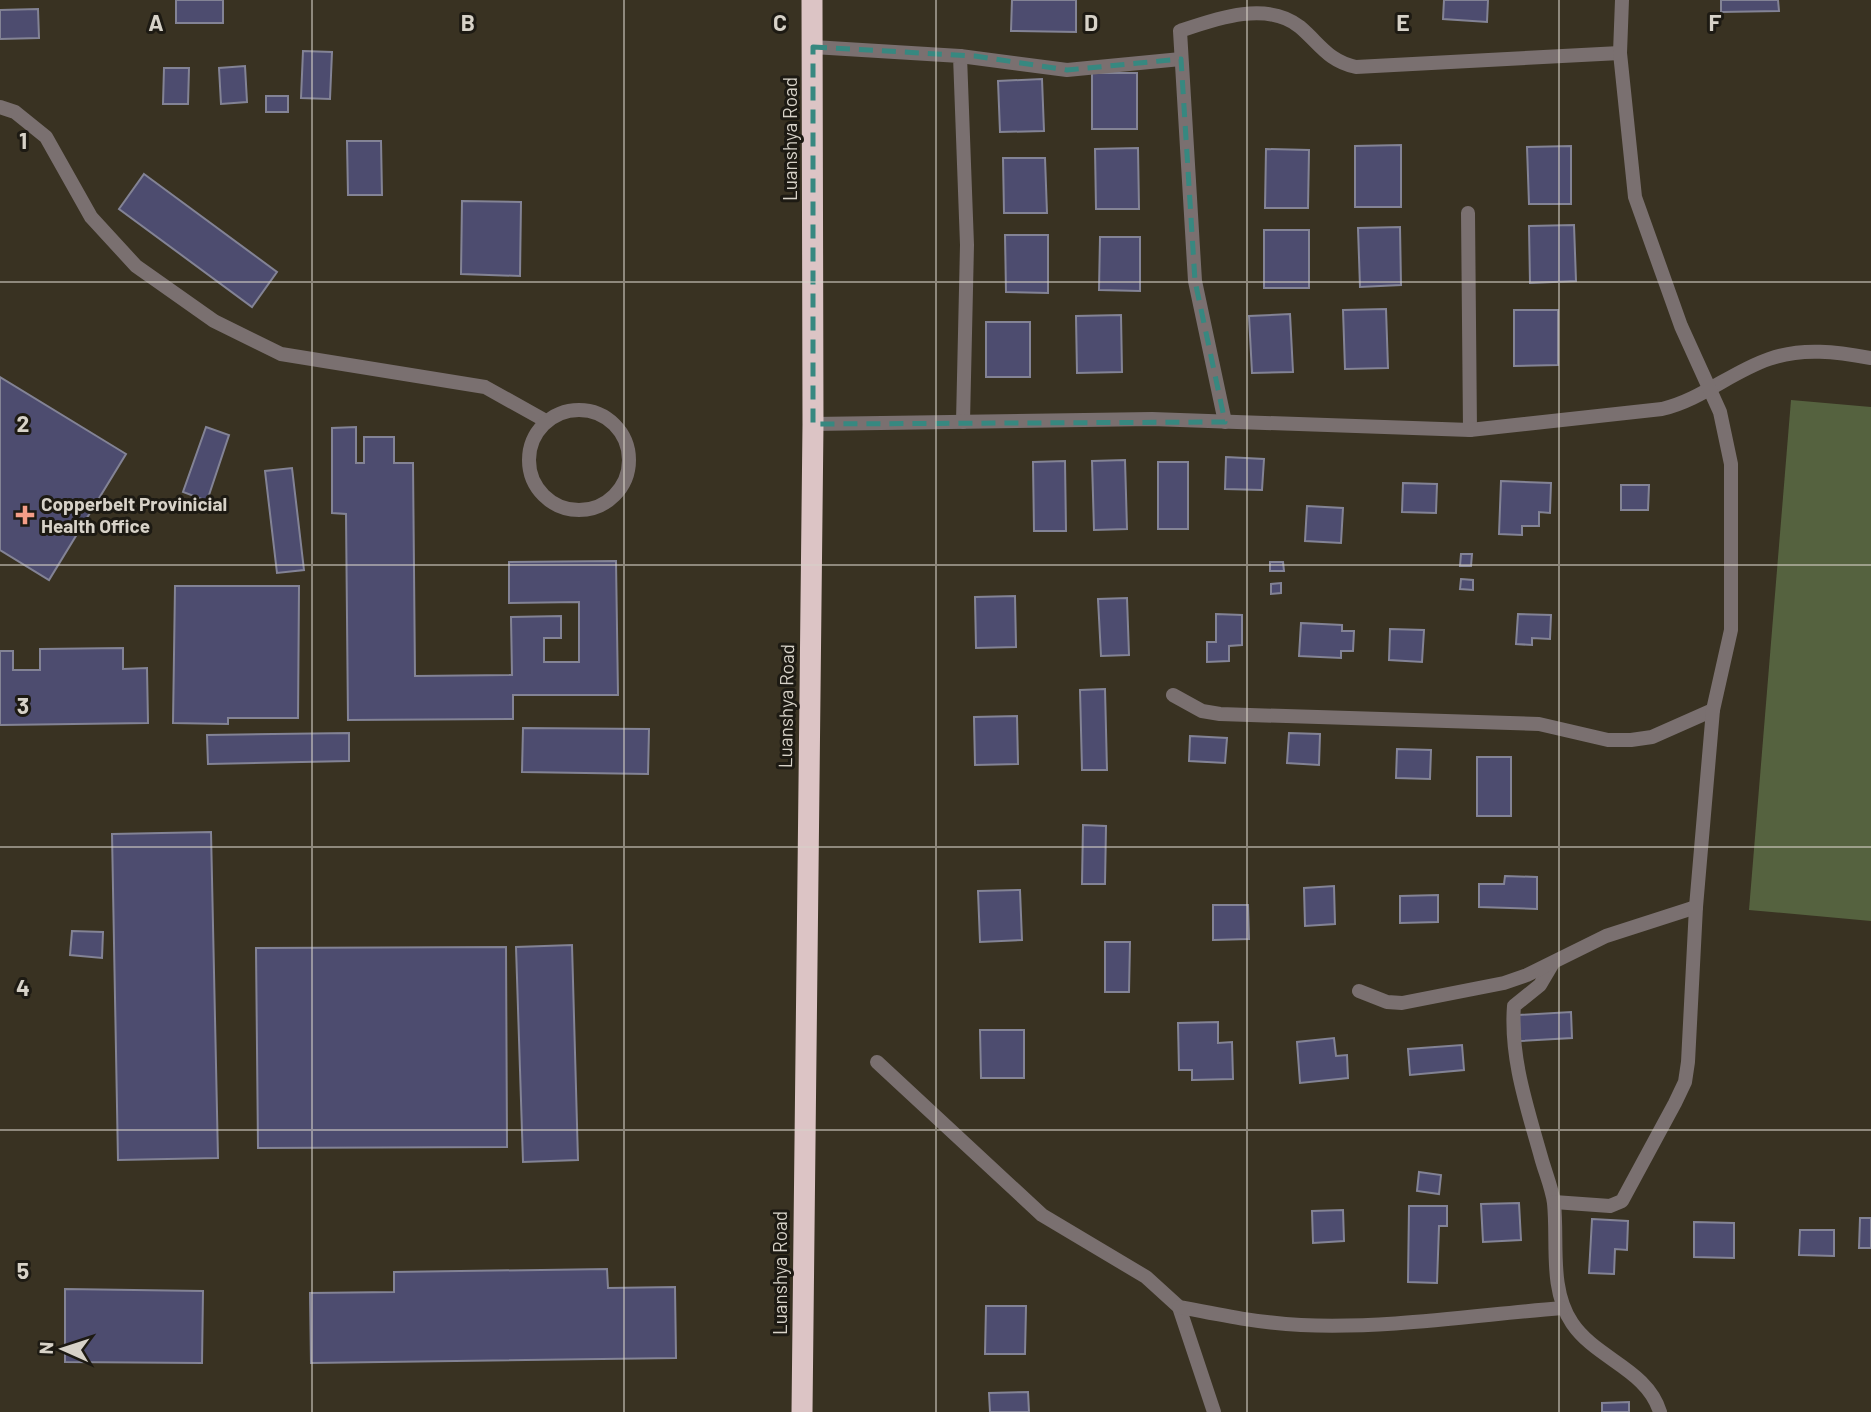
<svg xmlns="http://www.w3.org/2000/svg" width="1871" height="1412" viewBox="0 0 1871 1412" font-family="Barlow,sans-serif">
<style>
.green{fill:#55623f}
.building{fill:#4d4c6f;stroke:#838395;stroke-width:2}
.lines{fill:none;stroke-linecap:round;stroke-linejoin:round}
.lane{stroke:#7a7070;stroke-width:14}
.street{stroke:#7a7070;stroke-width:14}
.highway{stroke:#dcc4c5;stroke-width:21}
.marked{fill:none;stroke:#378880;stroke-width:5;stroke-dasharray:14 9;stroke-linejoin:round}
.grid{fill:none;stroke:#d7d2c8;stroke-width:2;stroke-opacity:0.55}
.poi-dot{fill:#f49e88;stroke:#1d1a13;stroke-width:2.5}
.labels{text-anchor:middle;stroke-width:6;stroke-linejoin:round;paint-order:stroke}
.street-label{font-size:19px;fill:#d7d2c8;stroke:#1d1a13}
.poi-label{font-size:19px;font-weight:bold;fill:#d7d2c8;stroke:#1d1a13;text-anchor:start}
.grid-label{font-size:23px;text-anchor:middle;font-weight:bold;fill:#d7d2c8;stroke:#1d1a13;stroke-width:6;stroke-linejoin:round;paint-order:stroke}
</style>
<rect width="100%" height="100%" fill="#393222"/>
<polygon class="green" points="1791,400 1871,407 1871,921 1749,910"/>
<g class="building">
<rect x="176" y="0" width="47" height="23"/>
<polygon points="1012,0 1076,0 1076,32 1011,31"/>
<polygon points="1444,0 1488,0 1487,22 1443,19"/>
<polygon points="1721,0 1778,0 1779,11 1721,12"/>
<polygon points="38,9 39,38 0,39 0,10"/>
<polygon points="303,51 332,52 330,99 301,98"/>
<polygon points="245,66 247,102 221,104 219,68"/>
<polygon points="164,68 189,68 188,104 163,104"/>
<rect x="1092" y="73" width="45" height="56"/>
<polygon points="1042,79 1044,131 1000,132 998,81"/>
<rect x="266" y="96" width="22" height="16"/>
<polygon points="347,141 381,141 382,195 348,195"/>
<polygon points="1401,145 1401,207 1355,207 1355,146"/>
<polygon points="1571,146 1571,204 1529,204 1527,147"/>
<polygon points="1138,148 1139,209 1096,209 1095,149"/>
<polygon points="1266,149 1309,150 1308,208 1265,208"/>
<polygon points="1003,158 1045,158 1047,213 1004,213"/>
<polygon points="144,174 277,272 252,307 119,209"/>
<polygon points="462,201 521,202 520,276 461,274"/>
<polygon points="1574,225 1576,281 1530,283 1529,226"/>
<polygon points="1400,227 1401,285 1360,287 1358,228"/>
<rect x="1264" y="230" width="45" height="58"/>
<polygon points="1005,235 1048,235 1048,293 1006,292"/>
<polygon points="1100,237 1140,237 1140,291 1099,290"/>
<polygon points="1386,309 1388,368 1345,369 1343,310"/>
<polygon points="1514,310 1558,310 1558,365 1514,366"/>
<polygon points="1290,314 1293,372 1252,373 1249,316"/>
<polygon points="1121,315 1122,372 1077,373 1076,316"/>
<rect x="986" y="322" width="44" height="55"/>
<polygon points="0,377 126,454 49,580 0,550"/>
<polygon points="206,427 229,435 207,501 183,492"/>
<polygon points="356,427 356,463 364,463 364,437 394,437 394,463 413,463 415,676 512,675 511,617 561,616 561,638 544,638 544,662 579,662 579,602 509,603 509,562 616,561 618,695 513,695 513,719 348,720 346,514 332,513 332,428"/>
<polygon points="1226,457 1264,459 1262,490 1225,489"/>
<polygon points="1125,460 1127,529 1094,530 1092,461"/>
<polygon points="1065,461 1066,531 1034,531 1033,462"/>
<rect x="1158" y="462" width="30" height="67"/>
<polygon points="292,468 304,570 277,573 265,471"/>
<polygon points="1501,481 1551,483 1550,513 1539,512 1539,526 1522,526 1522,535 1499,534"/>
<polygon points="1403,483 1437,484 1436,513 1402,512"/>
<polygon points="1621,485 1649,485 1648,510 1621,510"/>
<polygon points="1307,506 1343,508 1341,543 1305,541"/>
<polygon points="1461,554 1472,554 1471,566 1460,566"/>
<polygon points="1270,562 1283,562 1284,571 1270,571"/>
<polygon points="1461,579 1473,580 1473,590 1460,589"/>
<polygon points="1281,583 1281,593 1271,594 1271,584"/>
<polygon points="175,586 299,586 298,718 228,718 228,724 173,723"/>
<polygon points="1015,596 1016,647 976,648 975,597"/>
<polygon points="1127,598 1129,655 1101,656 1098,599"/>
<polygon points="1216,614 1242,615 1242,645 1229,646 1229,661 1207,662 1207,642 1216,642"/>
<polygon points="1518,614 1551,615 1550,639 1532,638 1532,645 1516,644"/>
<polygon points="1301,623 1342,625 1342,631 1354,631 1353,651 1341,651 1341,658 1299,656"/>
<polygon points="1390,629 1424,630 1422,662 1389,660"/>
<polygon points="123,648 123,669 147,668 148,723 0,725 0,651 13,651 13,670 40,670 40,649"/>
<polygon points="1105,689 1107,770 1082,770 1080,690"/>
<polygon points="1017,716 1018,764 975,765 974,717"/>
<polygon points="523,728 649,729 648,774 522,772"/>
<polygon points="349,733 349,761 208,764 207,735"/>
<polygon points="1289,733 1320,734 1319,765 1287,763"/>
<polygon points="1190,736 1227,738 1225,763 1189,761"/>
<polygon points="1397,749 1431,750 1430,779 1396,778"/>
<rect x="1477" y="757" width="34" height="59"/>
<polygon points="1083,825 1106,826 1105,884 1082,884"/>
<polygon points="211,832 218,1158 118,1160 112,834"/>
<polygon points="1505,876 1537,877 1537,909 1479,907 1479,884 1504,884"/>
<polygon points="1334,886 1335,924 1305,926 1304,888"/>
<polygon points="1020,890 1022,940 980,942 978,891"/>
<polygon points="1438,895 1438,922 1400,923 1400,896"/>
<polygon points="1213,905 1248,905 1249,939 1213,940"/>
<polygon points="72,931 103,932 102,958 70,955"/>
<polygon points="1105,942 1130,942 1129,992 1105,992"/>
<polygon points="572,945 578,1160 523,1162 516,947"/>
<polygon points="506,947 507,1147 258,1148 256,948"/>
<polygon points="1571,1012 1572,1038 1520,1041 1519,1015"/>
<polygon points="1218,1022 1218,1043 1232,1042 1233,1079 1192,1080 1192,1070 1179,1070 1178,1023"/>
<polygon points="980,1030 1024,1030 1024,1078 981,1078"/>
<polygon points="1334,1038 1336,1056 1347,1055 1348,1078 1300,1083 1297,1042"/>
<polygon points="1462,1045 1464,1070 1410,1075 1408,1049"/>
<polygon points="1419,1172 1441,1175 1439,1194 1417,1191"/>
<polygon points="1519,1203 1521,1240 1483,1242 1481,1204"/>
<polygon points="1409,1206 1447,1206 1447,1226 1439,1226 1437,1283 1408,1282"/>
<polygon points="1343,1210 1344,1241 1313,1243 1312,1211"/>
<polygon points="1860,1218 1871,1218 1871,1248 1859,1248"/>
<polygon points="1592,1219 1628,1221 1627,1250 1615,1249 1614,1274 1589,1273"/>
<polygon points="1694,1222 1734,1223 1734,1258 1694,1257"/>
<polygon points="1800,1230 1834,1230 1834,1256 1799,1255"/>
<polygon points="607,1269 608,1288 675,1287 676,1358 311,1363 310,1293 394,1292 394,1272"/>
<polygon points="65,1289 203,1291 202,1363 65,1362"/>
<polygon points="986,1306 1026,1306 1025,1354 985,1354"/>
<polygon points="1028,1392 1029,1412 990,1412 989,1393"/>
<polygon points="1629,1402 1629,1412 1602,1412 1602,1403"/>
</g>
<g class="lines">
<g class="lane">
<polyline points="0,107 15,112 46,137 91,217 136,266 214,321 281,354 485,387 546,421"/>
<circle cx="579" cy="460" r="50"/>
</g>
<g class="street">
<polyline points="813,47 960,56 967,245 963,422"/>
<polyline points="960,56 1067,70 1181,59"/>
<polyline points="1468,213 1470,430"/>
<path d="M1225,422l-30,-141 -15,-250c35,-12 87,-31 120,-4 20,17 28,34 56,40l264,-14"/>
<path d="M813,424l339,-5 318,11 192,-21c39,-9 69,-37 107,-50 33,-12 69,-7 102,-1"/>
<polyline points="1173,695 1202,711 1220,714 1539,724 1608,740 1631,740 1652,737 1713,710"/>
<path d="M1553,963l-13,22 -26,21c-4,52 13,101 27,151 4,15 11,31 13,46 4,39 -5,86 18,120 24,36 75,46 88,89"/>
<polyline points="1359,991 1387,1002 1402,1003 1504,983 1527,975 1606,936 1696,907"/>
<polyline points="877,1062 1042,1215 1146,1277 1179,1307 1214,1412"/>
<polyline points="1554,1202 1610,1206 1622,1201 1675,1103 1685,1082 1688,1062 1696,907 1713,710 1731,630 1731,464 1720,412 1681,326 1635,197 1620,53 1622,0"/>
<path d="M1179,1307c41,8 81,16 122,18 86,4 175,-10 261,-17"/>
</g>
<polyline class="highway" points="802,1412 813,424 812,0"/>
</g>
<path class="marked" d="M813,47l162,9 92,14 114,-11 14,222 30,141 -412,2z"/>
<path class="grid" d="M312,0v1412M624,0v1412M936,0v1412M1247,0v1412M1559,0v1412M0,282h1871M0,565h1871M0,847h1871M0,1130h1871"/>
<path class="poi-dot" d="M21.5 504.5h7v7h7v7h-7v7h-7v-7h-7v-7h7z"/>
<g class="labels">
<g class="street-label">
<text transform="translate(790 139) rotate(-90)" y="7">Luanshya Road</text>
<text transform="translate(786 706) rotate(-89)" y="7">Luanshya Road</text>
<text transform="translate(780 1273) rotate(-90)" y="7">Luanshya Road</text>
</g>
<g class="poi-label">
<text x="41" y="511">Copperbelt Provinicial<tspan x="41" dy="22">Health Office</tspan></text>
</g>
</g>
<g class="grid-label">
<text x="156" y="31">A</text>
<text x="468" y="31">B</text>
<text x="780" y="31">C</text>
<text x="1091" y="31">D</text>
<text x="1403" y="31">E</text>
<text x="1715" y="31">F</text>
<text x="23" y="149">1</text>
<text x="23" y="432">2</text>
<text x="23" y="714">3</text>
<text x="23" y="996">4</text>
<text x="23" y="1279">5</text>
</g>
<g transform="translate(63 1349) rotate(273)" stroke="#1d1a13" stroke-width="5" paint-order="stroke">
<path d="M0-5L12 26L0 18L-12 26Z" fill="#d7d2c8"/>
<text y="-10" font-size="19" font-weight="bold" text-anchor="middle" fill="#d7d2c8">N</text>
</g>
</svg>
